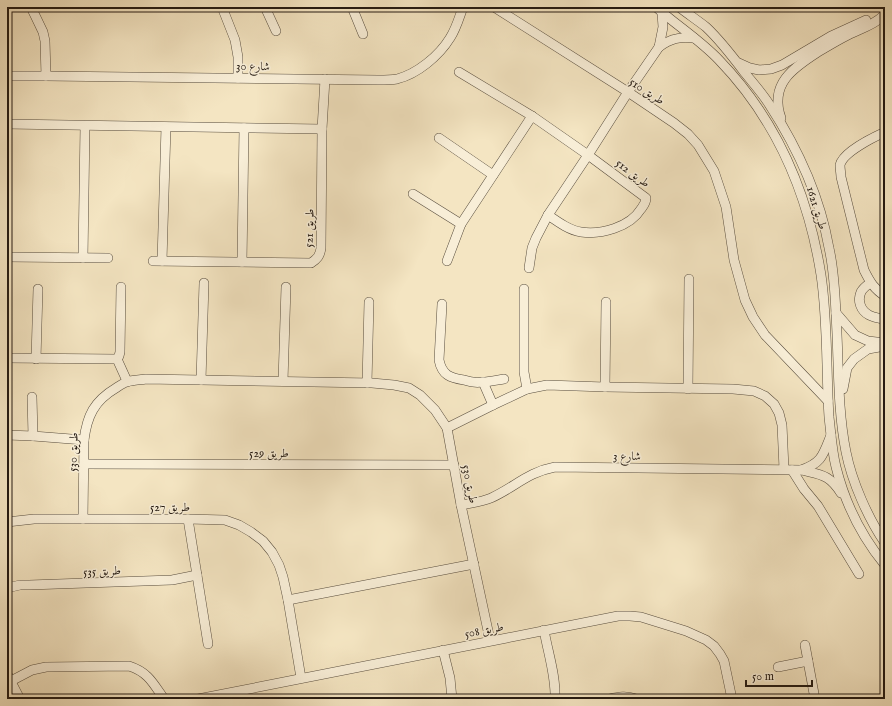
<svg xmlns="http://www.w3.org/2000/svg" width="892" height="706" viewBox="0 0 892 706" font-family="'IM FELL English',Amiri,serif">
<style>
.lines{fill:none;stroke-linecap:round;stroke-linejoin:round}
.minor-casing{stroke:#584d3e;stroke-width:10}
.minor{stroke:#f8eed7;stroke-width:9}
.labels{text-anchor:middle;stroke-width:3;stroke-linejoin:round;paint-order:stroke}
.street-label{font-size:12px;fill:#241a12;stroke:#f8eed7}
</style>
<rect width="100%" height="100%" fill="#f4e5c2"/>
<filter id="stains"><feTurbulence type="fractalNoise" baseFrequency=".005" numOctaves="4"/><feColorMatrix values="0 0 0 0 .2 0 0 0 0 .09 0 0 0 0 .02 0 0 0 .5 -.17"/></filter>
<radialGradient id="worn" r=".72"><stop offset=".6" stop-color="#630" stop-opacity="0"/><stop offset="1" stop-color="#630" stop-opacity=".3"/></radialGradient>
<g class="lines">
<g class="minor-casing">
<g id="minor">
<polyline points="31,7 43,32 45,41 46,76"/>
<polyline points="222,7 235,40 238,57 238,78"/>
<polyline points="265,7 276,31"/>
<polyline points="352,7 363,34"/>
<polyline points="494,7 628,92 674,123 688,134 698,145 714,171 726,207 734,260 745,300 753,317 765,335 828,401"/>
<path d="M656,7c20,18 44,33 63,53 58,60 89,133 102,215 7,47 5,95 8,142 2,17 3,34 7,50 9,36 26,70 49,98"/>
<path d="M679,7c9,7 18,13 27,20 15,14 27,30 39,46 8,10 17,20 24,31 28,43 51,93 60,144 5,22 6,44 7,66 3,46 1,93 10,138 6,30 22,66 39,91"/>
<polyline points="659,47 663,27 662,13"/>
<polyline points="739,63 750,68 759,70 771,69 782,65 831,36 866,20"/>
<path d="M459,72l73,44 56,39 58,43c0,5 -2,7 -5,11 -11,18 -40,26 -60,23 -12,-2 -23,-10 -33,-17"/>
<path d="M7,76h39l332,4c6,0 13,0 19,-1 20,-5 42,-23 53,-41 6,-9 9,-20 13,-31"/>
<polyline points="7,104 7,76"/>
<path d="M781,118c-12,-34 12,-50 37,-66 10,-6 20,-12 30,-17 12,-6 26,-10 35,-19"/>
<polyline points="7,124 322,129"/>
<path d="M885,132c-11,5 -42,20 -45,33 0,4 1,9 1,12l23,93c6,12 10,19 21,26"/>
<polyline points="439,138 493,175"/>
<polyline points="413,194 461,224"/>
<polyline points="7,257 108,258"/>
<polyline points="83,258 85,126"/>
<path d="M153,261l158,2c6,-4 9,-7 10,-15l1,-119 3,-50"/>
<polyline points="162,261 166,127"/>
<polyline points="447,261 461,224 532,116"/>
<polyline points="242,262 244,128"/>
<path d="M529,268l3,-20 4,-10 12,-23 40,-60 40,-63 31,-45c11,-8 21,-11 35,-9"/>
<path d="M870,283c-4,3 -7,5 -9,9 -4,9 0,19 8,23 5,3 11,3 16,5"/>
<polyline points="524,289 524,372 527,389"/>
<path d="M442,304l-3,56c3,15 11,18 25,20 6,2 12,3 18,2 8,0 15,-2 22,-3"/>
<polyline points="836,313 855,335 868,341 885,343"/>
<polyline points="7,358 117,359 127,381"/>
<polyline points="36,359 38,289"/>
<polyline points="117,359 119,356 120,352 121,287"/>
<polyline points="201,380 204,283"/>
<polyline points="283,381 286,287"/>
<polyline points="483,382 493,405"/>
<polyline points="367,383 369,302"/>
<polyline points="605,387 606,302"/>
<polyline points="688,389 689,279"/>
<polyline points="843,389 847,368 854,359 868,349 885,346"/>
<polyline points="32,397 33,436"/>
<polyline points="447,428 493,405 527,389 547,385 605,387 733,389 754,391 765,396 774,404 779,413 782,425 784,469"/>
<polyline points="7,435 33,436 84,440"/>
<polyline points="85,464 454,465"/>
<polyline points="792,470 804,489 818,506 859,574"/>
<path d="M801,470c21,-7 22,-15 30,-35"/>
<path d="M461,505c10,-2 21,-3 30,-7 24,-11 37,-26 64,-31l246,3c20,5 28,4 40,23"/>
<path d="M83,519l1,-79c3,-24 10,-39 32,-52 3,-2 7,-5 11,-6 5,-2 13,-2 19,-3l226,4 22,2 15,3 11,7 15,15 12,18 14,77 29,135"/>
<polyline points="188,519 208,644"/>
<polyline points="7,522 34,519 188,519 225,520 239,525 251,532 263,541 272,552 279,565 283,577 288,600 301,678"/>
<polyline points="7,588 20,585 29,585 86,583 172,580 197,575"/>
<polyline points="288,600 474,564"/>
<path d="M544,630c4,23 12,46 11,69"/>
<polyline points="805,645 815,699"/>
<polyline points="443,650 450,678 452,699"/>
<polyline points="778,667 808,661"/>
<polyline points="7,674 20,699"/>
<path d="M11,681l21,-11 14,-3 83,-1c19,6 24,17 35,33"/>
<polyline points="198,699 618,616 630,616 641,617 686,631 706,640 714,646 720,654 724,661 732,699"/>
<path d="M609,699c9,-2 17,-4 27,0"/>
</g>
</g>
<use href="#minor" class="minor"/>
</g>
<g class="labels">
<g class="street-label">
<text transform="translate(253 66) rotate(1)" y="4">شارع 30</text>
<text transform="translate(647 91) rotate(33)" y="4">طريق 510</text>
<text transform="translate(633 173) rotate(37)" y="4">طريق 512</text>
<text transform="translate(817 208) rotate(73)" y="4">طريق 1621</text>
<text transform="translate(309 228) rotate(-88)" y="4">طريق 521</text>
<text transform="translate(73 452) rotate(-88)" y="4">طريق 530</text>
<text x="269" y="457">طريق 529</text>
<text transform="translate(627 456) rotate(1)" y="4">شارع 3</text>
<text transform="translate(470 484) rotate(79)" y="4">طريق 530</text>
<text x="170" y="511">طريق 527</text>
<text transform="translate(102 571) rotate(-2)" y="4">طريق 535</text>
<text transform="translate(484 630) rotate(-11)" y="4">طريق 508</text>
</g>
</g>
<rect width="892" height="706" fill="none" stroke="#f4e5c2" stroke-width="24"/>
<rect x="8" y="8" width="876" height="690" fill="none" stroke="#241a12" stroke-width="2"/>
<rect x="12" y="12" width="868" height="682" fill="none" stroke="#241a12"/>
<path d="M746 680v6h66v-6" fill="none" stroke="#241a12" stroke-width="2"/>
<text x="752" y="680" font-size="12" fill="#241a12" stroke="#f8eed7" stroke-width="3" paint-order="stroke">50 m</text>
<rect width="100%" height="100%" filter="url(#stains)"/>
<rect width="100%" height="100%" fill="url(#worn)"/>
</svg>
